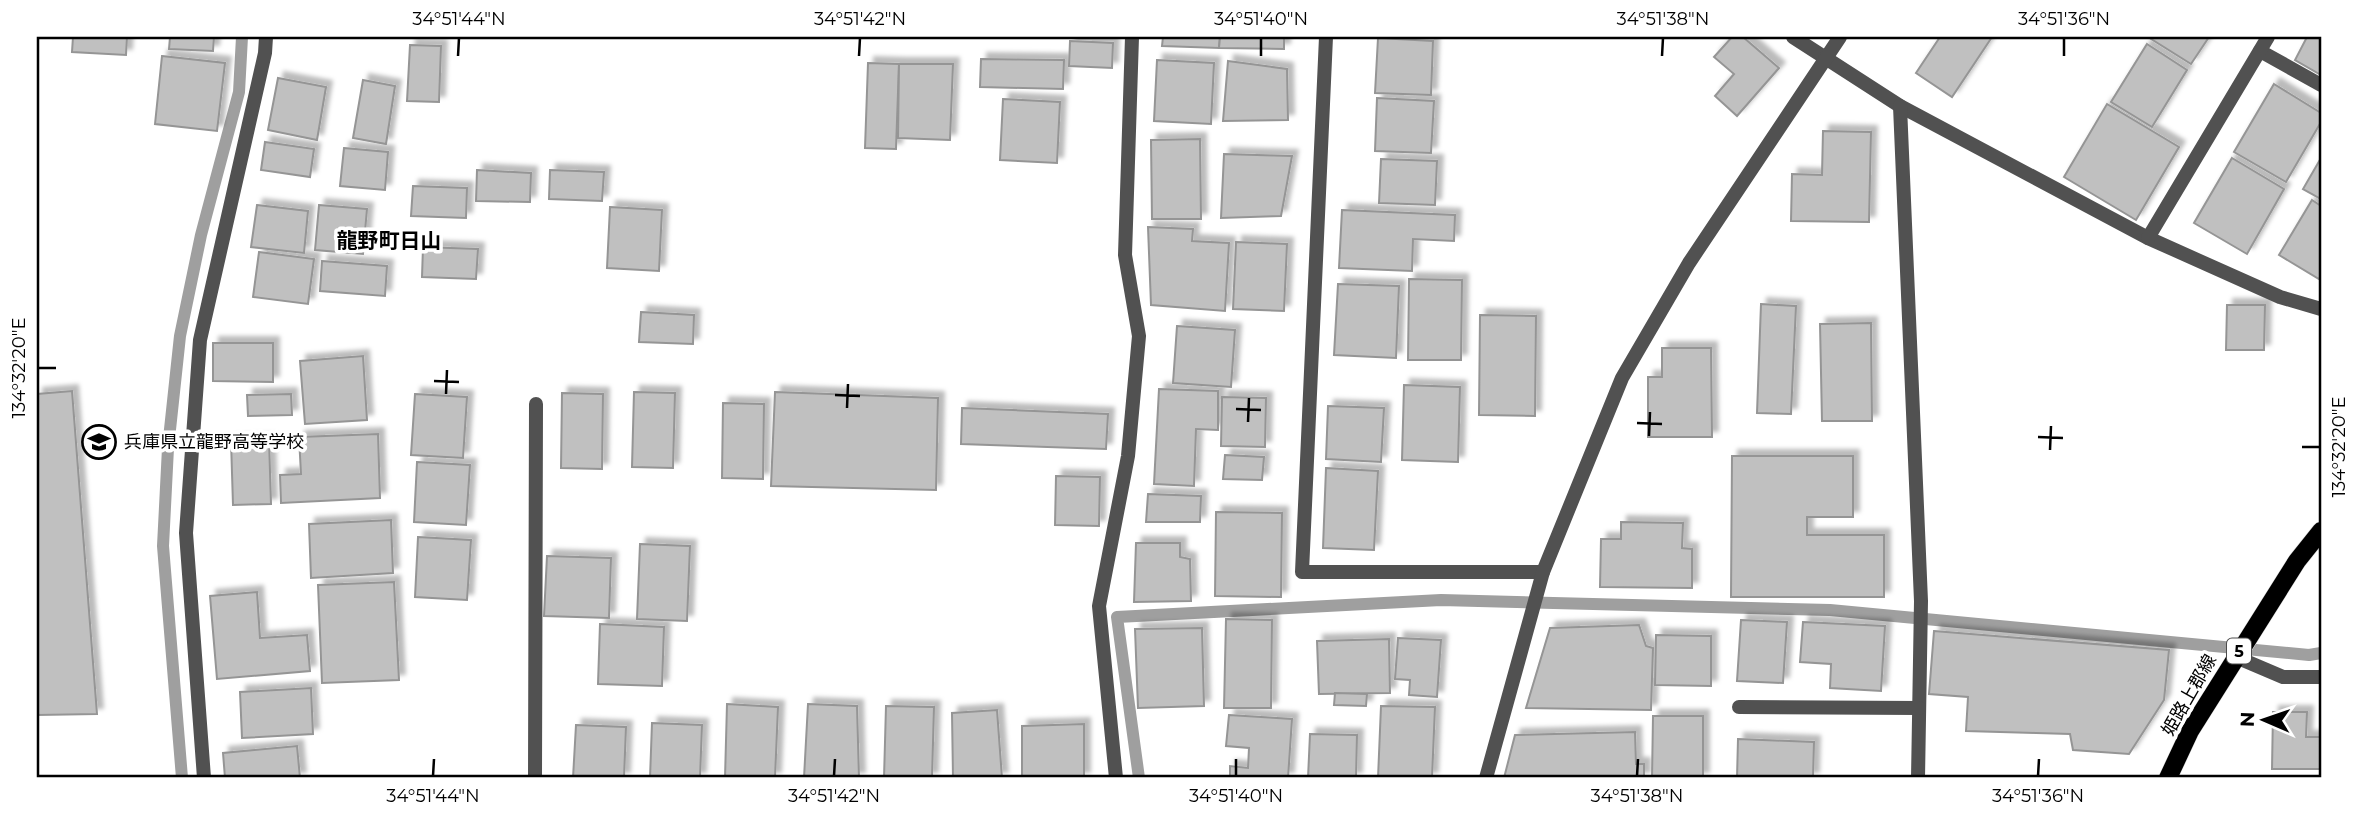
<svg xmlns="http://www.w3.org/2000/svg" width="2358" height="815" viewBox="0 0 2358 815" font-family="Montserrat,'Noto Sans JP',sans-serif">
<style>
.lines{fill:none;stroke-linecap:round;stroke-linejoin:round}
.stream{stroke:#9f9f9f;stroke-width:12}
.building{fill:#c0c0c0;stroke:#959595;stroke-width:2;filter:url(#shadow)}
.primary-casing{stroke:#dbdbdb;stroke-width:19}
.minor{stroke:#515151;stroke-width:14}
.primary{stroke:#000;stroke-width:18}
.ticks{fill:none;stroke:#000;stroke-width:2.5}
.labels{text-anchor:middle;stroke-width:7;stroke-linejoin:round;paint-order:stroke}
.shield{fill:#fff;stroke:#4c4c4c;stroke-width:2}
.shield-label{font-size:16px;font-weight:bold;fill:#000}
.poi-label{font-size:18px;fill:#000;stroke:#fff;text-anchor:start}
.street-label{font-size:18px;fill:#000;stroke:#fff}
.quarter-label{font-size:21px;font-weight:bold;fill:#000;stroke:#fff}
.neatline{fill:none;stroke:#000;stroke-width:2.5}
.ticks-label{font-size:18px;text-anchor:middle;fill:#000}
</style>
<defs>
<filter id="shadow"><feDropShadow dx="6" dy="-6" stdDeviation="2" flood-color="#0004"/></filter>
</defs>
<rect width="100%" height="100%" fill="#fff"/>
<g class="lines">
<g class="stream">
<polyline points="182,778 163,546 168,448 180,336 201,235 239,92 242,37"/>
<polyline points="1139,778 1117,617 1441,600 1830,610 2309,655 2321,653"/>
</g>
</g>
<g class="building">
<polygon points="73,37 127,37 126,55 72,52"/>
<polygon points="170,37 214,37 213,51 169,49"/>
<polygon points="1163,37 1220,37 1219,48 1162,46"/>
<polygon points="1220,37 1284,37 1284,49 1219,48"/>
<polygon points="1732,37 1743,37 1779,68 1737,116 1715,96 1734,74 1714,57"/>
<polygon points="1940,37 1992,37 1952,97 1916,73"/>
<polygon points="2148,37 2209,37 2191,64"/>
<polygon points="2307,37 2321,37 2321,75 2295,60"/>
<polygon points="1378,38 1433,41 1431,95 1375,93"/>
<polygon points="1070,41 1113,43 1112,68 1069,66"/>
<polygon points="2147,44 2187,70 2152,127 2111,102"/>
<polygon points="410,45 441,46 439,102 407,101"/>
<polygon points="162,56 225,63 217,131 155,124"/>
<polygon points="981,59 1064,60 1063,89 980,87"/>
<polygon points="1157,60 1214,63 1211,124 1154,121"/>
<polygon points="1228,61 1287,69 1288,120 1223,121"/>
<polygon points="868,63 899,64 896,149 865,148"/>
<polygon points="899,64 953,64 950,140 898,138"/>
<polygon points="278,78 326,87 317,140 268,130"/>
<polygon points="363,80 395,86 386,144 353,138"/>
<polygon points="2274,84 2321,113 2321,122 2286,182 2234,152"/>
<polygon points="1377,98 1434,101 1431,153 1375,151"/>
<polygon points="1003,99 1060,102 1057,163 1000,160"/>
<polygon points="2107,104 2179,147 2136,220 2064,177"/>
<polygon points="1823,131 1871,132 1869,222 1791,221 1792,174 1822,175"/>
<polygon points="1200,139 1201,219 1152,219 1151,140"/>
<polygon points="265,142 314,149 310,177 261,170"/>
<polygon points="344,148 388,152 385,190 340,186"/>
<polygon points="1224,154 1292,156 1281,216 1221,218"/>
<polygon points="2232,158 2284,189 2247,254 2194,223"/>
<polygon points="2321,158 2321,199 2303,189"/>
<polygon points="1381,159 1437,161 1435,205 1379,203"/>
<polygon points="477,170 531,173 530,202 476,201"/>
<polygon points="550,170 604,172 602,201 549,199"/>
<polygon points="413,186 467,188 466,218 411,216"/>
<polygon points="2312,200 2321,206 2321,275 2319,279 2279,255"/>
<polygon points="257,205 308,211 304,253 251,247"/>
<polygon points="319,205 367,209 363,254 315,250"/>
<polygon points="610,207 662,210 659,271 607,268"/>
<polygon points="1342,210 1455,215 1454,241 1413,239 1412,271 1339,268"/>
<polygon points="1148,227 1193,229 1192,241 1229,243 1225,311 1151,305"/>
<polygon points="1236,242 1287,244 1284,311 1233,309"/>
<polygon points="423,247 478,249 476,279 422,277"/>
<polygon points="259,252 314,259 308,304 253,297"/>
<polygon points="322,261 387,266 385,296 320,291"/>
<polygon points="1409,279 1462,280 1461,360 1408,360"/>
<polygon points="1338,284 1399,286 1396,358 1334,355"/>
<polygon points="1761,304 1796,306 1791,414 1757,413"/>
<polygon points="2227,305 2265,305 2264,350 2226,350"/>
<polygon points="641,312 694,315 693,344 639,342"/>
<polygon points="1480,315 1536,316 1535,416 1479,415"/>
<polygon points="1871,323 1872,421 1822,421 1820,324"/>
<polygon points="1177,326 1235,330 1231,387 1173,383"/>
<polygon points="213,343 273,343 273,382 213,381"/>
<polygon points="1662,348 1711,348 1712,437 1648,437 1648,377 1662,377"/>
<polygon points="363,356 367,420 305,424 300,361"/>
<polygon points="1404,385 1460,387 1458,462 1402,460"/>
<polygon points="1159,389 1218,391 1218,430 1196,429 1194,486 1154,484"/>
<polygon points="72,391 97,714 37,715 37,394"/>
<polygon points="634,392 675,393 673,468 632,467"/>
<polygon points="775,392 938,398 936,490 771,486"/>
<polygon points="562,393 603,394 602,469 561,468"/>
<polygon points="291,394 292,415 248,416 247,395"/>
<polygon points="415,394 467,397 463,458 411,455"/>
<polygon points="1222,397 1266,398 1265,447 1221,446"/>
<polygon points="723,403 764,404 763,479 722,478"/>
<polygon points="1328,406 1384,408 1381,462 1326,459"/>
<polygon points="962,408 1108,414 1106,449 961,444"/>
<polygon points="378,434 380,498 281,503 280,475 301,474 299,437"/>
<polygon points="269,440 271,504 233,505 231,441"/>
<polygon points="1225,455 1264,457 1262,480 1223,479"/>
<polygon points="1732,456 1853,456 1853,517 1807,517 1807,535 1884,535 1884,597 1731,597"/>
<polygon points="417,462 470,465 466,525 414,522"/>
<polygon points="1326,468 1378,471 1374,550 1323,548"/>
<polygon points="1056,476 1100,477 1099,526 1055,525"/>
<polygon points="1148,494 1201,496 1200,522 1146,522"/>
<polygon points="1216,512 1282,513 1281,597 1215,596"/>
<polygon points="391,520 393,573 311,578 309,524"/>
<polygon points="1621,522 1683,523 1682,548 1692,549 1692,588 1600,587 1601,539 1621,539"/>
<polygon points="418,537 471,540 467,600 415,597"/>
<polygon points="1136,543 1180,543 1180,557 1190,559 1191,601 1134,602"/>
<polygon points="640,544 690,546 687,621 637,619"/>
<polygon points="547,556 611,558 609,618 544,616"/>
<polygon points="394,582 399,680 322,683 318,585"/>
<polygon points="257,592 260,638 307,635 310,671 217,679 210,596"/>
<polygon points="1226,619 1272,620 1271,708 1224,708"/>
<polygon points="1741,620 1787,622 1783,683 1737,681"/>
<polygon points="1803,622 1885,626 1881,691 1830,688 1831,664 1800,662"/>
<polygon points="600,624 664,627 662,686 598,684"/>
<polygon points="1639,625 1646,646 1653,648 1651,710 1526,708 1550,628"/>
<polygon points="1202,628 1204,706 1138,708 1135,629"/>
<polygon points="1934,631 2169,650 2164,700 2129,754 2073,750 2070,734 1966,731 1968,697 1929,694"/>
<polygon points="1656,635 1711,636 1711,686 1655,685"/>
<polygon points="1398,638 1441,640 1437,697 1409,695 1410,680 1395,679"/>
<polygon points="1389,639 1390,693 1319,694 1317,641"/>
<polygon points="311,688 313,734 242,738 240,692"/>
<polygon points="1335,693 1367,694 1366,706 1334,705"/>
<polygon points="727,704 778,707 775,778 725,778"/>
<polygon points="808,704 857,706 859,778 804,778"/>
<polygon points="886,706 934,707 932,778 884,778"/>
<polygon points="1381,706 1435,707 1432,778 1378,778"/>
<polygon points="997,710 1002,778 953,778 952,713"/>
<polygon points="2273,712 2307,712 2306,737 2321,737 2321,769 2272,769"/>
<polygon points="1229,715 1292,719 1288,778 1230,778 1230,766 1248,768 1249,748 1226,746"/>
<polygon points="1653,716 1703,716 1703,778 1652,778"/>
<polygon points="652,723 702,725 700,778 650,778"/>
<polygon points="1084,724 1084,778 1022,778 1022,726"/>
<polygon points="576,725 626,727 624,778 573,778"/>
<polygon points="1635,732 1636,764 1644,764 1644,778 1504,778 1515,735"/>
<polygon points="1310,734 1357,735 1356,778 1308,778"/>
<polygon points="1738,739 1814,742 1813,778 1737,778"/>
<polygon points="297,746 300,778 225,778 223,753"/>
</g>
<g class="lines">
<g class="primary-casing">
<polyline id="primary" points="2168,778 2190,731 2297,561 2321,531"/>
</g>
<g class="minor">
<polyline points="1326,37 1302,572 1543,572"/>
<polyline points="1793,37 1900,106 2148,238 2280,297 2321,309"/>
<polyline points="2260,51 2321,85"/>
<polyline points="1900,106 1921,601 1918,778"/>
<polyline points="2148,238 2268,37"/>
<polyline points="2236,657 2283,677 2321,677"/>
<polyline points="1739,707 1919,708"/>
<polyline points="204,778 186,533 200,340 265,53 266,37"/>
<polyline points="535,778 536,404"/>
<polyline points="1116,778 1099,606 1128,456 1139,336 1125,255 1132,37"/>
<polyline points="1486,778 1543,572 1622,378 1689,263 1840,37"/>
</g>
<use href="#primary" class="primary"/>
</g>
<path class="ticks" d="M458,56l1,-18M859,56l1,-18M1261,56v-18M1662,56l1,-18M2064,56v-18M38,368h18M434,381l25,1M446,394l1,-24M835,395l25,1M847,408l1,-24M1236,409l25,1M1248,422l1,-24M1637,423l25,1M1649,436l1,-24M2038,437l25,1M2302,447h18M2050,450l1,-24M433,776l1,-17M834,776l1,-17M1236,776v-17M1637,776l1,-17M2038,776l1,-17"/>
<defs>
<g id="school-ring" transform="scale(1.75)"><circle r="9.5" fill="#fff" stroke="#000" stroke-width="1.5"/><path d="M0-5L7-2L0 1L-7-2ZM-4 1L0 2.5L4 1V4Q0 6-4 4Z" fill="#000"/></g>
</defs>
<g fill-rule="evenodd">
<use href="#school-ring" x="99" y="442"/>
</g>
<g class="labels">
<rect class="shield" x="2227" y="638.5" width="24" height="25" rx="5"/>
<g class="shield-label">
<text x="2239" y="657">5</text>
</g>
<g class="poi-label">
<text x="124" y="448">兵庫県立龍野高等学校</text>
</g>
<g class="street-label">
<text transform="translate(2189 695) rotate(-60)" y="6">姫路上郡線</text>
</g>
<g class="quarter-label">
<text x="389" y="248">龍野町日山</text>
</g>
</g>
<rect width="2358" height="815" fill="none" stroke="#ffffff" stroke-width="77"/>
<g transform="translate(2264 720) rotate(272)" stroke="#ffffff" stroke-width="5" paint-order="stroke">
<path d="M0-5L12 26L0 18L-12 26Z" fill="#000000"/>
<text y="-10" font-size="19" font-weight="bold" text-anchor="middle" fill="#000000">N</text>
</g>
<rect x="38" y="38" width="2282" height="738" class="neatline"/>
<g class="ticks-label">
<text x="459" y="25">34°51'44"N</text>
<text x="860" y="25">34°51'42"N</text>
<text x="1261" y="25">34°51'40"N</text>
<text x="1663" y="25">34°51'38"N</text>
<text x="2064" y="25">34°51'36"N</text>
<text transform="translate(19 368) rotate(-90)" y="6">134°32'20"E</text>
<text transform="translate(2339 447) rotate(-90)" y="6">134°32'20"E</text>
<text x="433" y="802">34°51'44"N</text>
<text x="834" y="802">34°51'42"N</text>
<text x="1236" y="802">34°51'40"N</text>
<text x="1637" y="802">34°51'38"N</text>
<text x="2038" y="802">34°51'36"N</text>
</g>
</svg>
